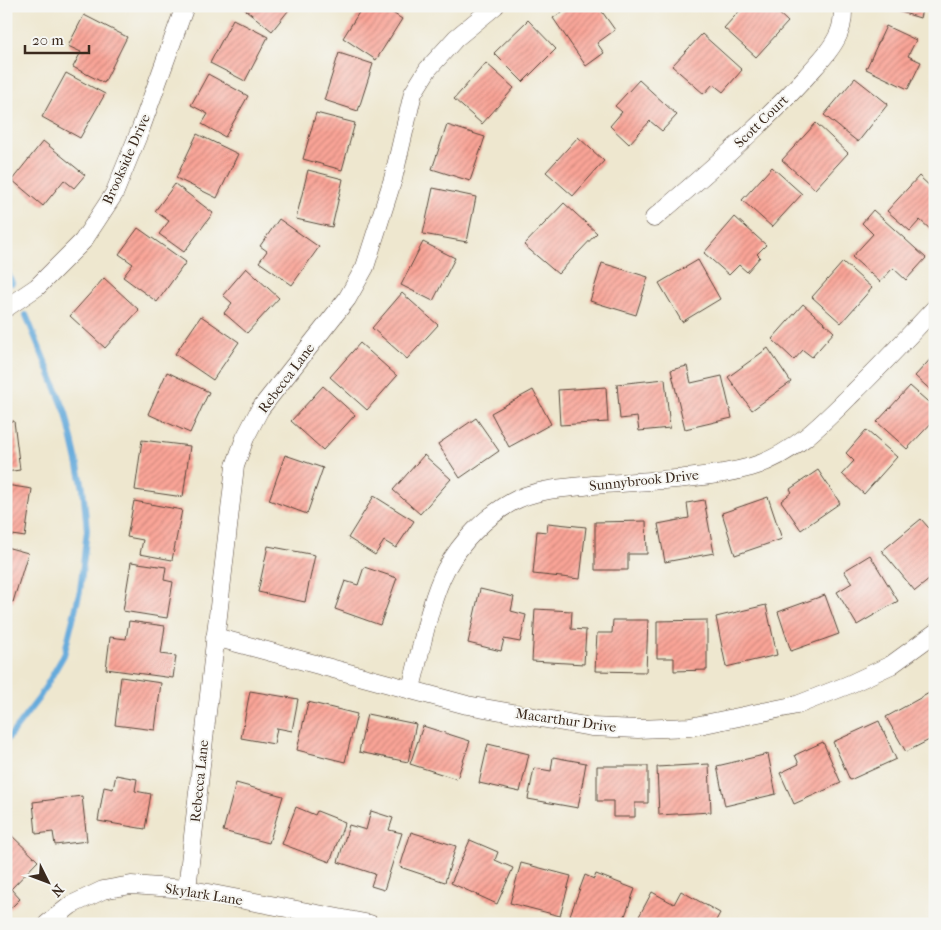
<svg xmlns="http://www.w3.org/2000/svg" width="941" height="930" viewBox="0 0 941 930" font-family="'IM FELL French Canon',serif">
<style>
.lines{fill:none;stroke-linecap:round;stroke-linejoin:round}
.stream{stroke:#65aadb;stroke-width:6}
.building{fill:url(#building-hatch)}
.minor-casing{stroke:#564639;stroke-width:19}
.minor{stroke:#fff;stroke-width:18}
.labels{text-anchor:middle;stroke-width:4;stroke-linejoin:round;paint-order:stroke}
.street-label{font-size:14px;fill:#3b2a1e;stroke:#f6f6f2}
</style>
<defs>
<pattern id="building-hatch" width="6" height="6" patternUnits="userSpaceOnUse" patternTransform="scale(1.25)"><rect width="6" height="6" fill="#faa497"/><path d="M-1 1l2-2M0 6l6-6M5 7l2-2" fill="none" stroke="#cc867b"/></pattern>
</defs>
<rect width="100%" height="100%" fill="#f6f6f2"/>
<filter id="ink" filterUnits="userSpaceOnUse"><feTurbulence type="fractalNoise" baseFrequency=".02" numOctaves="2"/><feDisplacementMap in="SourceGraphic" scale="10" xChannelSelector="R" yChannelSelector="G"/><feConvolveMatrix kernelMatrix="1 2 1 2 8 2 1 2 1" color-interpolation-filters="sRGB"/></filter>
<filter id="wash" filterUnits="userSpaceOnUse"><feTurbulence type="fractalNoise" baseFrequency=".0096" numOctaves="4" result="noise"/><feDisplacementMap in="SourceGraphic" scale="20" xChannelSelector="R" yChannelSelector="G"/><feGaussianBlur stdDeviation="1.12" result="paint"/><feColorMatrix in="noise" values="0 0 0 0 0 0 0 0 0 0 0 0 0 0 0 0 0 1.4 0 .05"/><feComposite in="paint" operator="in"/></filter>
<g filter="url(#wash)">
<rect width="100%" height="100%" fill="#eee7cf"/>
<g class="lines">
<g class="stream">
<polyline points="6,9 8,6"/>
<polyline points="6,269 12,283"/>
<polyline points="6,741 39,698 64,655 80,591 87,530 83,488 66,413 26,315"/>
</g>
</g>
<g id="blocks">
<g class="building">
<polygon points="241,6 292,6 272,31"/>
<polygon points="363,6 382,6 402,19 376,60 343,38"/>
<polygon points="571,6 598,6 615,30 597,43 604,53 586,66 553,18"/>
<polygon points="744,6 771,6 788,22 756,57 724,28"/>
<polygon points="881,6 923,6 920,18"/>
<polygon points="84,15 127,37 104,83 73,67 81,52 68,46"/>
<polygon points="233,19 268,37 245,81 210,63"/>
<polygon points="528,20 556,49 523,82 494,53"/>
<polygon points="886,26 916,40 908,56 921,62 908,89 866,69"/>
<polygon points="702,34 742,70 723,92 713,84 704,94 672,66"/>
<polygon points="339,53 373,64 358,111 324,100"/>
<polygon points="486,63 514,88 482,124 454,99"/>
<polygon points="66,73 105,94 80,138 42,117"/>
<polygon points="208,74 248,96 225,137 202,124 208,114 191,105"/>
<polygon points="855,78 888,104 858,142 824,115"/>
<polygon points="639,80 677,115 662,131 650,121 629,144 610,126 622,112 615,106"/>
<polygon points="316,113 355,123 342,170 303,159"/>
<polygon points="816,123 848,153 815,189 782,160"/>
<polygon points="447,125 485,137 470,181 432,169"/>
<polygon points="197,134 238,154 217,198 176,178"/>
<polygon points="578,137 604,161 573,196 546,172"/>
<polygon points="43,141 85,175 74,188 64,180 43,206 12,180"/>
<polygon points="772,167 802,194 772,227 742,200"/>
<polygon points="308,170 343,179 332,227 296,219"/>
<polygon points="919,176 935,191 935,226 931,230 920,220 910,231 887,211"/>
<polygon points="175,184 213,213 184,252 159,234 169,221 155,211"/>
<polygon points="433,188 476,197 467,242 423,234"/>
<polygon points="564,203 597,233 558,274 524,245"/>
<polygon points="873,210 926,258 906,280 893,268 880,282 852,257 873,234 862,223"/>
<polygon points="735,217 766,245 757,254 760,257 747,272 739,265 729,275 704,253"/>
<polygon points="279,219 319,247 292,285 259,262 267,251 260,246"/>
<polygon points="138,228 186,262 157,302 123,277 133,264 119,254"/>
<polygon points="423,242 455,258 433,301 401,285"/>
<polygon points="698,260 720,299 682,322 659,283"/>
<polygon points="843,262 872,288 841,323 812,297"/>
<polygon points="602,263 648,277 636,315 590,301"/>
<polygon points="246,268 279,298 247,333 224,313 232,303 223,295"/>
<polygon points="104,278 139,310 105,348 70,316"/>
<polygon points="402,293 438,325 407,359 372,328"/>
<polygon points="803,304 834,332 812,357 803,350 794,360 772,339"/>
<polygon points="201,316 239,342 213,380 175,354"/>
<polygon points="360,343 397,376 367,410 330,377"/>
<polygon points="768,348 791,382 752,410 728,377"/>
<polygon points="935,354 935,394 915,376"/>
<polygon points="687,366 691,383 722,376 732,418 685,429 671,370"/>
<polygon points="167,372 209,392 190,433 148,414"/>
<polygon points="665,379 670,428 639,431 637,417 620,419 617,384"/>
<polygon points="323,386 355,415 323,450 291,421"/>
<polygon points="910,386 935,408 935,419 907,449 877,422"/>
<polygon points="606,387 608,422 560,425 558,390"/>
<polygon points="533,390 551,424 509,447 491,413"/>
<polygon points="476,418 499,451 460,478 438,444"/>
<polygon points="14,421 20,470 6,472 6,422"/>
<polygon points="866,430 897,457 864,494 842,474 854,461 846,453"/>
<polygon points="142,440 190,446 183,497 135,490"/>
<polygon points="285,455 323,468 307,514 269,500"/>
<polygon points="424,455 451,479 420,514 393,490"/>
<polygon points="818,470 840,503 801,530 781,501 792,492 790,489"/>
<polygon points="6,485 32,489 25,537 6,534"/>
<polygon points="374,496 414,521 396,548 384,541 375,555 348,538"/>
<polygon points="768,497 782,539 735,555 722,513"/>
<polygon points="704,500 714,553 665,562 658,524 689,518 687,503"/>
<polygon points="134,501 182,510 172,560 140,554 143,540 127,537"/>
<polygon points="921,519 935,535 935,575 915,591 882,551"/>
<polygon points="646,521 647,554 628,554 628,570 595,570 595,522"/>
<polygon points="548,523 586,527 580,579 533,574 537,531 547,532"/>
<polygon points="268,546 315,555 305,602 258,592"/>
<polygon points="6,547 28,553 13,602 6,600"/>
<polygon points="870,555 898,601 857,625 837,592 852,583 844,571"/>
<polygon points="131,562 166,567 164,580 173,582 167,618 123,611"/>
<polygon points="364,567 397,578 380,625 335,609 345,581 358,585"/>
<polygon points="480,589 514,597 511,611 526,615 520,642 504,639 501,651 468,643"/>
<polygon points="825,595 839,634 791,651 778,612"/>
<polygon points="766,605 777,655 726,667 716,617"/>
<polygon points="535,609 572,611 571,629 586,630 584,664 532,661"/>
<polygon points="613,620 648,620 646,672 595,671 597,633 612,633"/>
<polygon points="707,620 707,670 674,671 674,658 657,658 657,621"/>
<polygon points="129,621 165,626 161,654 176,656 173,678 106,669 110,637 126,639"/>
<polygon points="121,677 161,683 155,730 115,725"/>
<polygon points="250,691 298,699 292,731 277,728 274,744 241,738"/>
<polygon points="931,692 935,699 935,737 906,752 886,717"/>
<polygon points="308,702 357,714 345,762 297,750"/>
<polygon points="367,714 416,724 408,762 359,752"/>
<polygon points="879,721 896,759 850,780 833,742"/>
<polygon points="423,726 470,741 457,779 410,764"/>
<polygon points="823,742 841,783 794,804 780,773 799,764 795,755"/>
<polygon points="488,744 529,754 520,792 479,783"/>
<polygon points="768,754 776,794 725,806 717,766"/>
<polygon points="553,757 586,763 578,808 528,799 534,768 551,771"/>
<polygon points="709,764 711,812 659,815 657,767"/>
<polygon points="597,766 648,766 648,803 635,803 635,817 613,817 613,801 597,801"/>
<polygon points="116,775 137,779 135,791 151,794 145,829 98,821 104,787 113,789"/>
<polygon points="236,783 283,796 269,843 223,831"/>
<polygon points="82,796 87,841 55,845 53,832 36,834 33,802"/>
<polygon points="296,807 315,815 317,811 345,822 330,862 282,844"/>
<polygon points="371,811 393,818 389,830 402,833 384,890 371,886 375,874 338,862 349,825 366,830"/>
<polygon points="7,831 38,861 11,889 20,899 6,913"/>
<polygon points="411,832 456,846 445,882 400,867"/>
<polygon points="470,840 498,852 495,860 513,868 497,904 451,883"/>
<polygon points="521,863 571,876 560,916 510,903"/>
<polygon points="596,874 635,889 622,924 593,924 570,915 585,875 594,879"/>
<polygon points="681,891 720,913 714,924 640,924 636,922 652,892 674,904"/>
</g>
</g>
</g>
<g filter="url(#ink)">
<use href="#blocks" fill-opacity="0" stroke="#564639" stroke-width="1"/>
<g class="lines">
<g class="minor-casing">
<g id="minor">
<path d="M654,218c52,-44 105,-90 151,-140 12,-14 27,-28 34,-45 4,-9 4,-18 4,-27"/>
<polyline points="6,308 37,287 83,241 114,194 141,128 185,6"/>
<polyline points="215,637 467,705 591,727 638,729 690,727 797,705 848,685 891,665 935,633"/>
<path d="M411,688c10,-36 18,-87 35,-119 15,-27 39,-52 66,-67 23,-13 54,-14 81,-17 49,-4 110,-5 158,-18 41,-12 70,-42 100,-72 29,-28 56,-57 84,-87"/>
<polyline points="187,889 235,466 245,438 260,409 347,299 365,267 393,179 413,93 428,69 456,38 495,6"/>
<polyline points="47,924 71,905 103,890 131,885 187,889 370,924"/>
</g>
</g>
<use href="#minor" class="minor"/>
</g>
</g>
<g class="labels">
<g class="street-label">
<text transform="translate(761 121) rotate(-44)" y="5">Scott Court</text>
<text transform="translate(126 159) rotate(-66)" y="5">Brookside Drive</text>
<text transform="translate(286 378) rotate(-53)" y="5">Rebecca Lane</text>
<text transform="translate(644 480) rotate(-6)" y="5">Sunnybrook Drive</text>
<text transform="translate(566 720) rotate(8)" y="5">Macarthur Drive</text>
<text transform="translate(199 781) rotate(-84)" y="5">Rebecca Lane</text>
<text transform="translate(204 894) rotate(9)" y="5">Skylark Lane</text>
</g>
</g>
<rect width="941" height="930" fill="none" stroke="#f6f6f2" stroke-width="25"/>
<g transform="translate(48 882) rotate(132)" stroke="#f6f6f2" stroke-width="4" paint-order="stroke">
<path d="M0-4L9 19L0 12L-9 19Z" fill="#3b2a1e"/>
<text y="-8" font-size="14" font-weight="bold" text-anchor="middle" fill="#3b2a1e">N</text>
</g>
<path d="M25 45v8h64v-8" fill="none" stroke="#3b2a1e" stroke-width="2.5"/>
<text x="32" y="45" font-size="15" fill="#3b2a1e" stroke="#f6f6f2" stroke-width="4" paint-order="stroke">20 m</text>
</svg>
